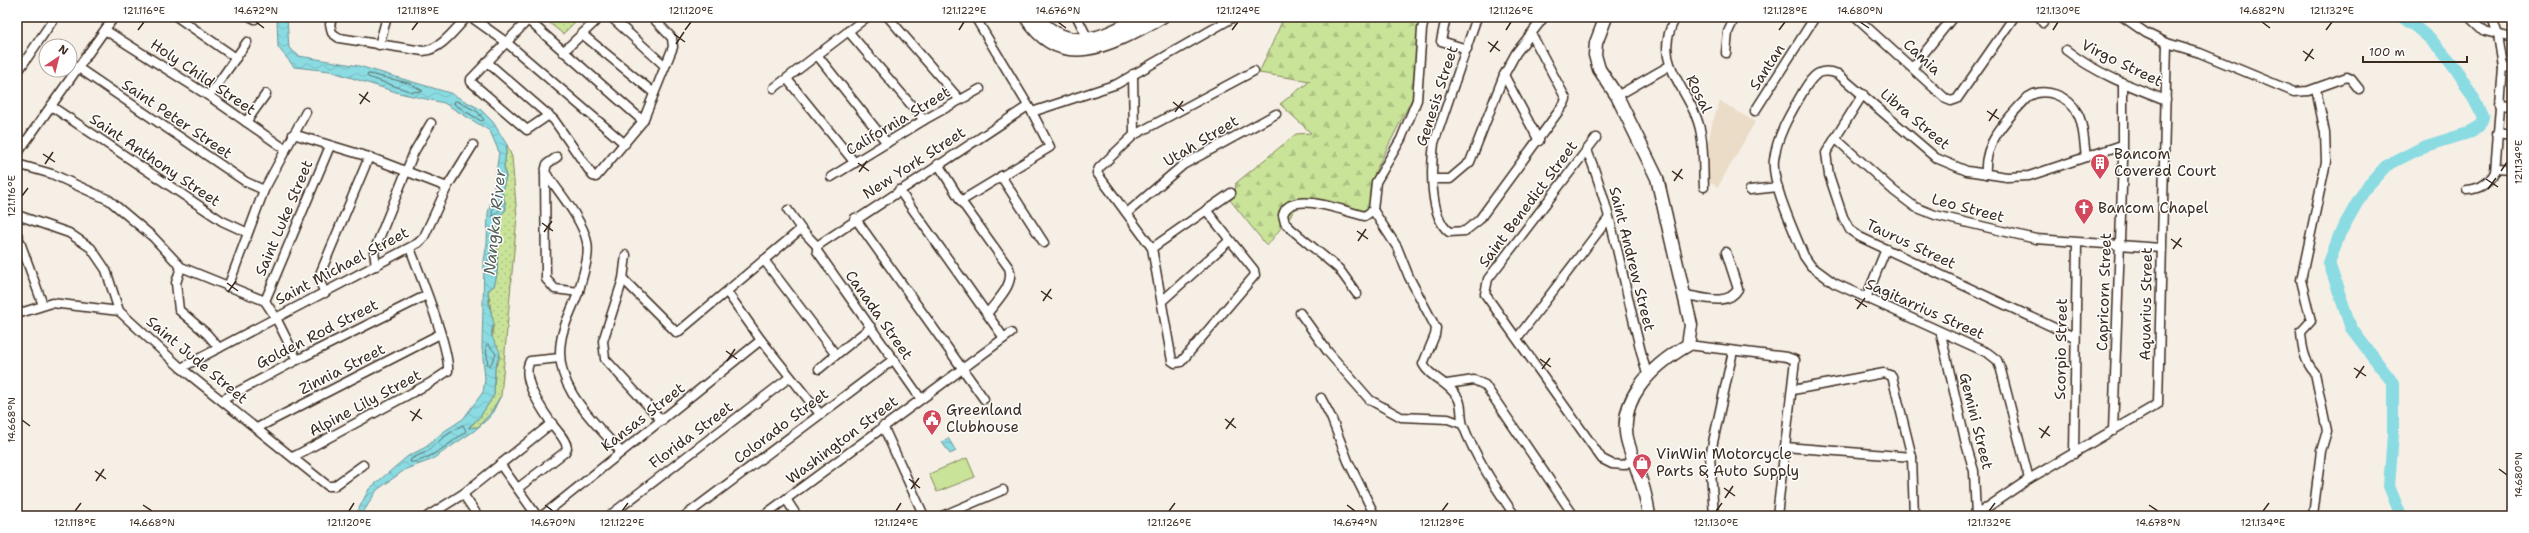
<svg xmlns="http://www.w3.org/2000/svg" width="2529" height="533" viewBox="0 0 2529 533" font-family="'Shantell Sans',sans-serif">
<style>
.built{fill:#ebdcc8}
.grass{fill:url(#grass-dots);stroke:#82865c}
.forest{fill:url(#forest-firs);stroke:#82865c}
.garden{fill:#c9e399;stroke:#82865c}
.water{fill:url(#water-waves);stroke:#6a9494}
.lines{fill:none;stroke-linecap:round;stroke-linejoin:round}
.shore{stroke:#5b716c;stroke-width:1}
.river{stroke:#8adbe2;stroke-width:12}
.street-casing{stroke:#3b2a1e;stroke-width:11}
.secondary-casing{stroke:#3b2a1e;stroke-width:15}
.street{stroke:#fff;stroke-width:8}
.secondary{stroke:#fff;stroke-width:12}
.ticks{fill:none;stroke:#3b2a1e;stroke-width:1.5}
.labels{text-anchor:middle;stroke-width:3;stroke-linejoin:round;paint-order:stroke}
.street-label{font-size:15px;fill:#3b2a1e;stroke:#fff}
.poi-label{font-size:15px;fill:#3b2a1e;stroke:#fff;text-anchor:start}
.water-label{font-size:16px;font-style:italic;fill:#535f59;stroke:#fff}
.neatline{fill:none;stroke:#3b2a1e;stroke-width:1.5}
.ticks-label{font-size:10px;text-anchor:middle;fill:#3b2a1e}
</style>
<defs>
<pattern id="grass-dots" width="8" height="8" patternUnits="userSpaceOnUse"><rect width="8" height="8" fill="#c9e399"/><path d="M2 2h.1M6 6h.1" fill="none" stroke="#aec383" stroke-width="1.8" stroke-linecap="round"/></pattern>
<pattern id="forest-firs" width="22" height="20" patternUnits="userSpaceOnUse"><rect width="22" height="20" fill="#c9e399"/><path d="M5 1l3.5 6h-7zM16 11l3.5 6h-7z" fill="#aec383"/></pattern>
<pattern id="water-waves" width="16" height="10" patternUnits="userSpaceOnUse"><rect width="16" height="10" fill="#8adbe2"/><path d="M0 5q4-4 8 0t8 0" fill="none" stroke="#78bcc1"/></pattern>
</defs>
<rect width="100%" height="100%" fill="#f6efe6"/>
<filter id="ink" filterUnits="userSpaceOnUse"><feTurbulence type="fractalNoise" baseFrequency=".025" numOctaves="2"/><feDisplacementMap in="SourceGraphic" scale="8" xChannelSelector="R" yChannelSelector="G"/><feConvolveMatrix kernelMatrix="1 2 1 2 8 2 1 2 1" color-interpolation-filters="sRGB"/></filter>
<g filter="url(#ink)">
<polygon class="built" points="1720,101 1755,122 1718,187 1709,182 1706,155 1712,124"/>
<g class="grass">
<polygon points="542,17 580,17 563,34"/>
<path d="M507,145l5,12 5,60 -16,179 -11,18 -12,13 -10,2 12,-12 14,-22 1,-27 5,-10 -4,-13 -4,-3 1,-16 -5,-36 6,-4c7,-20 1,-42 3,-63 1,-7 7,-9 9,-15l-4,-17 4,-14 -2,-10z"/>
</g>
<polygon class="forest" points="1284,17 1419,17 1420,21 1413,97 1375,172 1369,212 1304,198 1267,246 1230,200 1235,196 1236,183 1296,134 1311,133 1280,104 1310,81 1259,73"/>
<polygon class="garden" points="967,458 975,477 937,492 929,474"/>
<g class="water">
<path d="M273,17h14l2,31 10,8 60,10 91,27 30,16 13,13 14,23 -3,22 2,10 -4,14 4,17c-2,6 -8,7 -9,15 -3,21 4,43 -3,63l-6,4 1,14 5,20c-7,12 3,19 6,29l-5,15 -1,27 -14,22 -12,11 10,-1 12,-13 10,-17 -9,19 -17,15 -43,29 -25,9 -29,21 -16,26h-6l14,-27 39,-33 18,-9 17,-15 20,-13 20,-27 2,-13 -3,-31 2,-87 3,-18 1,-30 5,-19 6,-42 -9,-21 -46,-28 -45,-10 -69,-22 -36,-4 -16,-20 -1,-29z"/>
<polygon points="948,438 956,451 950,454 942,442"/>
</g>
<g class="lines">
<g class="shore">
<polygon points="369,74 409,83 423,91 412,92 368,77 367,75"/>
<polygon points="457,101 478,112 484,120 481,121 455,105 454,102"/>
<polygon points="496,200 499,200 502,208 493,216 492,213"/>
<polygon points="492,249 494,268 490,274 488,261"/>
<polygon points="488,344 496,354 490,366 488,365 486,346"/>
<path d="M463,425l3,6c-11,9 -42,33 -56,31l1,-3 17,-8 17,-15z"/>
</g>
<path class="river" d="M2401,516l-12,-30 4,-51v-52l-42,-55 -22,-65 11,-30 25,-44 21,-23 37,-19 45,-14 12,-7 3,-9c-22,-44 -39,-72 -81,-100"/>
<g class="street-casing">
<g id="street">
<polyline points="177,17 236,58"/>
<polyline points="251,17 255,19"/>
<path d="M333,17l-3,7 2,9 7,5 84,13c18,-1 32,-22 44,-34"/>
<polyline points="471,17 506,42 625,144"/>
<polyline points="611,17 665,66"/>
<polyline points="888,17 960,100"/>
<polyline points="1077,17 1088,39"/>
<polyline points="1446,17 1441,41 1467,49"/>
<path d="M1477,17l-43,126c-3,23 -5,73 15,89l16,-1 14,-11 85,-116 2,-5 -34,-64"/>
<path d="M1676,17c-28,48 18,73 25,117 3,17 2,35 3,53"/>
<polyline points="1856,17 1946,99 1951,101 1957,99 2014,17"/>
<polyline points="2040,17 2043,23"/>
<polyline points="2470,17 2485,31 2512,38"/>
<polyline points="105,30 209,96 285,149"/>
<polyline points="848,31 924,120"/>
<polyline points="582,34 654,93"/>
<polyline points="2167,43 2200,53 2294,92 2308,91 2347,77 2351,79 2359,89"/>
<polyline points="379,45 387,17"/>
<path d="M2066,50c29,23 66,37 100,50"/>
<polyline points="563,52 600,17"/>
<polyline points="1726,53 1728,32 1735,17"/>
<polyline points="817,55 887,143"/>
<polyline points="487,62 554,120 593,176 596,177 643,121 673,47 672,38 652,17"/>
<polyline points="77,67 246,182 264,190"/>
<polyline points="1913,67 1953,17"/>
<polyline points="2503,67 2512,68"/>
<polyline points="17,73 55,17"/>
<polyline points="1133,74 1134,135"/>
<polyline points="1504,75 1539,141"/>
<polyline points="787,79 855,163"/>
<polyline points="774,88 867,17"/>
<polyline points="1863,94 1826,153 1829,175 1843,217 1850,230 1860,237 2074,337"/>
<polyline points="209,96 247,42"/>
<polyline points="1617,96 1669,66"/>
<polyline points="2499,104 2512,105"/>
<polyline points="51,106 222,221 246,232"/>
<polyline points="1755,111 1815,17"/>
<polyline points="1032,112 1117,84 1234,17"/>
<polyline points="549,115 527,130 471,82 471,79 528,20 643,121"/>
<polyline points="246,122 266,94"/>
<polyline points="2497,133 2512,135"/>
<polyline points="293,134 369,157 447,187"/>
<polyline points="1596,138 1488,279 1485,294 1602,459 1612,464 1624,465 1634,458"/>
<polyline points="1835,138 1894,191 1915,207 1935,215 2036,239 2161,248"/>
<path d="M1587,150c29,72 39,151 60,224"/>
<polyline points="17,154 114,17"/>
<polyline points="557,157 547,164 545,172 546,279 555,289 579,292"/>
<polyline points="17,164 52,174 109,200 153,237 181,267 265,301 276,318 297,360"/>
<polyline points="938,164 961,201 1050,147 1032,112 975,17"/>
<polyline points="2496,168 2512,169"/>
<path d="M545,172c13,19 38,48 42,70 3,15 -4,31 -7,45 -5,18 -17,36 -19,54 -8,46 33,80 60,111"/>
<path d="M1986,174c-3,-32 22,-56 42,-77 17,-11 41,-1 50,17 6,11 6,30 8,43"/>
<polyline points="1001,176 1044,243"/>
<polyline points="831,177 924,120 980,89"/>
<polyline points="1433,179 1450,179 1470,162 1504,75 1516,53 1544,17"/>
<polyline points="899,190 1004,338"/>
<polyline points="1750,190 1778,187"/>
<path d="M2467,190c12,-1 22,-6 28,-18l8,-105 -5,-32 -6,-18"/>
<path d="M961,201l48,67c6,17 -12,32 -22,46"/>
<polyline points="788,210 801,229 817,246"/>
<polyline points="1206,210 1254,270 1255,275 1181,362 1175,363 1172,361 1152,248 1097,173 1099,168 1134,135 1254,71"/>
<path d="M1373,210l24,37 12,30 27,51 -1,7 -12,29c7,14 27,19 35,34 5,8 2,18 5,27 12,32 33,63 52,91"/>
<polyline points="1373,210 1376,182 1401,139 1417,100 1422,29 1425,17"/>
<polyline points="1127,213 1183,165 1276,114"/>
<polyline points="17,215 69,233 91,248 106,270 119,311 181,368 328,486 334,486 363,465"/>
<polyline points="855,218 984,399"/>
<polyline points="17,234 43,305"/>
<polyline points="817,246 1028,106"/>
<polyline points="817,246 817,251 921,399"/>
<polyline points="1152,248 1231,193"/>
<polyline points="626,255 623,279 603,341 605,359 662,421"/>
<polyline points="764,260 836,355 871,327"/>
<polyline points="376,266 374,251 414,152 431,123"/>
<polyline points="181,267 176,283 179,310 207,334 219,348"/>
<polyline points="623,279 677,333 801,229"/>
<polyline points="228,287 264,190 306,112"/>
<polyline points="727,292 761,340 820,414"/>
<polyline points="325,293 320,282 320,274 369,157"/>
<path d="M1357,294l-18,-25 -48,-40 -6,-6 -2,-8c7,-27 65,-2 82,1l8,-6"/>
<path d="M1685,295c17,2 43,12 53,-6l-12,-37"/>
<polyline points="1866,298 1886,249"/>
<polyline points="265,301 330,146"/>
<polyline points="1162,301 1229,241"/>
<polyline points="1300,313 1328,352 1370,400 1401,417 1448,419 1462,424"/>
<polyline points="17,314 52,303 119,311"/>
<polyline points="1941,334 1966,444 1974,471 1976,516"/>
<polyline points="1518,337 1608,219"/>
<polyline points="1688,345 1787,357 1795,360 1777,516"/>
<polyline points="181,368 418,243 424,237 447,187 473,145"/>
<polyline points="819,369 836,355"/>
<polyline points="1447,384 1474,380 1485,385 1574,516"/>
<polyline points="1793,390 1884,373 1892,376 1912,457 1914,516"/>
<polyline points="1321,398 1331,417 1348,461 1375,516"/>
<polyline points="222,400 297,360 427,295"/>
<polyline points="883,426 924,516"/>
<polyline points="257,428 440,334"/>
<polyline points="2113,431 2123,160 2123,83"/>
<polyline points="1785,447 1912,457"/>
<polyline points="2074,454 2077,244"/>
<path d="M293,457l137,-74 18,-12c2,-23 -29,-98 -38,-123"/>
<polyline points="500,464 537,516"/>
<path d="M2029,479l-28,-109 -4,-10 -9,-7 -154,-70 -23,-17 -7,-10c-9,-23 -33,-73 -30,-96 3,-26 18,-49 30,-70 9,-15 16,-23 34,-16l98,84 31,13 40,6 22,-1 93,-31"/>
<path d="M518,488l47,-36 2,-4c-1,-9 -10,-17 -15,-24 -10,-15 -32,-45 -22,-63l30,-3"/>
<polyline points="463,494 478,516"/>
<polyline points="786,499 797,516"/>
<polyline points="1976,515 2029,479 2158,404 2167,43 2146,33 2123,17"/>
<polyline points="428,516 463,494 552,423"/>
<polyline points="542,516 761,340"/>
<polyline points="609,516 790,377"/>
<polyline points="685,516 894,359"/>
<polyline points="763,516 1011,333"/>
<polyline points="942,516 1003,490"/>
<polyline points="1714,516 1710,456 1733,351"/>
<path d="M2313,516l8,-65 6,-20 -12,-58c-11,-12 -13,-26 -14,-41l10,-11 -10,-41 25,-118 -1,-29 -9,-44"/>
</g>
</g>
<g class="secondary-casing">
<g id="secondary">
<path d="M1026,17c36,59 91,24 136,0"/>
<path d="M1037,17c5,7 12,12 19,16 30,16 58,-2 85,-16"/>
<path d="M1606,17l-10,26 -1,12 4,14 18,27 40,82 34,147 -3,20c-35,20 -74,56 -59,101 8,25 17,43 20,70"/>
</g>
</g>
<use href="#street" class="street"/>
<use href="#secondary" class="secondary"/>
</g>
</g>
<path class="ticks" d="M256,22l8,6M1058,22l8,6M1860,22l9,6M2262,22l8,6M138,30l6,-8M412,30l6,-8M685,30l6,-8M959,30l5,-8M1232,30l6,-8M1506,30l5,-8M1779,30l6,-8M2053,30l5,-8M2326,30l6,-8M674,34l11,8M1488,42l12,9M676,44l8,-12M2303,51l11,8M1490,52l8,-11M2305,61l8,-12M359,94l11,8M1173,102l11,9M360,104l8,-12M1987,111l12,8M1175,112l8,-11M1989,121l8,-12M43,154l12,8M858,163l11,8M45,164l8,-12M1672,171l11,8M2501,171l6,-9M859,172l8,-11M2486,179l12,8M1674,181l8,-12M2488,189l8,-11M22,196l6,-8M542,223l11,8M1357,231l11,8M544,232l8,-11M2171,239l11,8M1358,241l8,-12M2173,249l8,-11M227,283l11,8M1041,291l11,8M228,292l8,-11M1855,299l12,8M1043,301l8,-12M1857,309l8,-11M726,351l11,8M1540,359l11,8M727,361l8,-12M2354,368l12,8M1542,369l8,-11M2356,378l8,-12M410,411l12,8M1225,419l11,9M22,420l8,6M412,421l8,-12M2039,428l11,8M1226,429l8,-11M2041,438l8,-12M2499,469l8,6M95,471l11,8M909,479l11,9M96,481l8,-12M1724,488l11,8M911,489l8,-11M1725,498l8,-12M143,505l9,6M545,505l8,6M1347,505l8,6M2149,505l9,6M75,511l6,-8M349,511l5,-8M622,511l6,-8M896,511l5,-8M1169,511l6,-8M1442,511l6,-8M1716,511l6,-8M1989,511l6,-8M2263,511l6,-8"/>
<defs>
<g id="building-pin" transform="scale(1)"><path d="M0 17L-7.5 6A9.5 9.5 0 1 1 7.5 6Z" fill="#d1495b" stroke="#fff"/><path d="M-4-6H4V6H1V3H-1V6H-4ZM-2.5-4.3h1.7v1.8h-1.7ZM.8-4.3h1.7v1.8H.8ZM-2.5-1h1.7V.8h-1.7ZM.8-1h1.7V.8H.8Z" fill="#fff"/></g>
<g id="church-pin" transform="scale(1)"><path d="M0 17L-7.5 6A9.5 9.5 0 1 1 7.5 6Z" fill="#d1495b" stroke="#fff"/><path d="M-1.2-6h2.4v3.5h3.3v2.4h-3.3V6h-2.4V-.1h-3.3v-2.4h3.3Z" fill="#fff"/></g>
<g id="civic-pin" transform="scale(1)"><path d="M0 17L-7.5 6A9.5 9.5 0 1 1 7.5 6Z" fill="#d1495b" stroke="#fff"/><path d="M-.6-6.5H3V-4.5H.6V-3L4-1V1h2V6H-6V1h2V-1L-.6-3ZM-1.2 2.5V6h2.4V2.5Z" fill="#fff"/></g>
<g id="shop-pin" transform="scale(1)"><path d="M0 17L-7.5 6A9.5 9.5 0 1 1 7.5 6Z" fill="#d1495b" stroke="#fff"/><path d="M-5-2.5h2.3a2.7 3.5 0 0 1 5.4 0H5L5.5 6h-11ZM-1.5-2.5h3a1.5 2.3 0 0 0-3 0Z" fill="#fff"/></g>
</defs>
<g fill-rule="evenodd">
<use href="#building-pin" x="2100" y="163"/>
<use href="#church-pin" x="2084" y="208"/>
<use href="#civic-pin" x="932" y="419"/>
<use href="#shop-pin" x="1642" y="463"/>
</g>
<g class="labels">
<g class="street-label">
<text transform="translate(1922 57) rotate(43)" y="5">Camia</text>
<text transform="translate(2122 63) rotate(26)" y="5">Virgo Street</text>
<text transform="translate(1767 67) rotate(-57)" y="5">Santan</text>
<text transform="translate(203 77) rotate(34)" y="5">Holy Child Street</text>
<text transform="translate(1699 94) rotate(64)" y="5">Rosal</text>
<text transform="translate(1437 96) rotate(-72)" y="5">Genesis Street</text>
<text transform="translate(177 119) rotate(34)" y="5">Saint Peter Street</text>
<text transform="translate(1915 119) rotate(40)" y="5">Libra Street</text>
<text transform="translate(898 121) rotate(-31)" y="5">California Street</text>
<text transform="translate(1201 141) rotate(-31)" y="5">Utah Street</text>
<text transform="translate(155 160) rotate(34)" y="5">Saint Anthony Street</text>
<text transform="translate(914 163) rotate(-33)" y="5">New York Street</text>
<text transform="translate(1528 204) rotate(-53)" y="5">Saint Benedict Street</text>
<text transform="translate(1968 208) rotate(15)" y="5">Leo Street</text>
<text transform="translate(284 218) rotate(-67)" y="5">Saint Luke Street</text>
<text transform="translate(1911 244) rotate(25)" y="5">Taurus Street</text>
<text transform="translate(1632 259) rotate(76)" y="5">Saint Andrew Street</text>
<text transform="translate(342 266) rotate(-28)" y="5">Saint Michael Street</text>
<text transform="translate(2104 292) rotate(-88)" y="5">Capricorn Street</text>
<text transform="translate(2146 304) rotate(-89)" y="5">Aquarius Street</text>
<text transform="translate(1925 309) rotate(24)" y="5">Sagitarrius Street</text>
<text transform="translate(879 315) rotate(55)" y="5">Canada Street</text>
<text transform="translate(317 334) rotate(-27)" y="5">Golden Rod Street</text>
<text transform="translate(2061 349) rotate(-89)" y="5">Scorpio Street</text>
<text transform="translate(197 360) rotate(40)" y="5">Saint Jude Street</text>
<text transform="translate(342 369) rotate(-27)" y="5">Zinnia Street</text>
<text transform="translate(365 403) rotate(-28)" y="5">Alpine Lily Street</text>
<text transform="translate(643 417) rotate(-38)" y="5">Kansas Street</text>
<text transform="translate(1976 421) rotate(76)" y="5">Gemini Street</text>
<text transform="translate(781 426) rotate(-37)" y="5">Colorado Street</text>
<text transform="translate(691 435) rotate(-37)" y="5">Florida Street</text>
<text transform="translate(842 440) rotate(-37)" y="5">Washington Street</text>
</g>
<g class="poi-label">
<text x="2114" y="159">Bancom<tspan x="2114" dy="17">Covered Court</tspan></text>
<text x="2098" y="213">Bancom Chapel</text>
<text x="946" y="415">Greenland<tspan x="946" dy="17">Clubhouse</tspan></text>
<text x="1656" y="459">VinWin Motorcycle<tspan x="1656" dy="17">Parts &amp; Auto Supply</tspan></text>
</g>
<g class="water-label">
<text transform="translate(494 222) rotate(-84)" y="6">Nangka River</text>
</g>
</g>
<rect width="2529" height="533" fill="none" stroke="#fff" stroke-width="44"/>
<g transform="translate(58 58) rotate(35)"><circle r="19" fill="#ffffff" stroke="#b1aaa5"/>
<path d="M0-3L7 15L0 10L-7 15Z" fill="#d1495b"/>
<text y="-6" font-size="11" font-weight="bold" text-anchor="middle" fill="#3b2a1e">N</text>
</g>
<path d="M2363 56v6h104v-6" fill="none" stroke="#3b2a1e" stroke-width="2"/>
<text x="2369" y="56" font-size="12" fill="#3b2a1e" stroke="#ffffff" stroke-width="3" paint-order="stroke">100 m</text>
<rect x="22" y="22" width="2485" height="489" class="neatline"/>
<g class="ticks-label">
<text x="144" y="14">121.116°E</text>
<text x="256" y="14">14.672°N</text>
<text x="418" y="14">121.118°E</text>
<text x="691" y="14">121.120°E</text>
<text x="964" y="14">121.122°E</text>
<text x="1058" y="14">14.676°N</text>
<text x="1238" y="14">121.124°E</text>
<text x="1511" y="14">121.126°E</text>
<text x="1785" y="14">121.128°E</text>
<text x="1860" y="14">14.680°N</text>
<text x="2058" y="14">121.130°E</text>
<text x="2262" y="14">14.682°N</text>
<text x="2332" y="14">121.132°E</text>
<text transform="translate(2518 162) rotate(-90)" y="4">121.134°E</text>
<text transform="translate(11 196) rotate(-90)" y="4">121.116°E</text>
<text transform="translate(11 420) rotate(-90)" y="4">14.668°N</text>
<text transform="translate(2518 475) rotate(-90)" y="4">14.680°N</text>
<text x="75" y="526">121.118°E</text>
<text x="152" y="526">14.668°N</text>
<text x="349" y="526">121.120°E</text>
<text x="553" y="526">14.670°N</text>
<text x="622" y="526">121.122°E</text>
<text x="896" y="526">121.124°E</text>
<text x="1169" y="526">121.126°E</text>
<text x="1355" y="526">14.674°N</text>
<text x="1442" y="526">121.128°E</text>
<text x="1716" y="526">121.130°E</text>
<text x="1989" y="526">121.132°E</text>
<text x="2158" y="526">14.678°N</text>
<text x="2263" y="526">121.134°E</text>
</g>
</svg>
